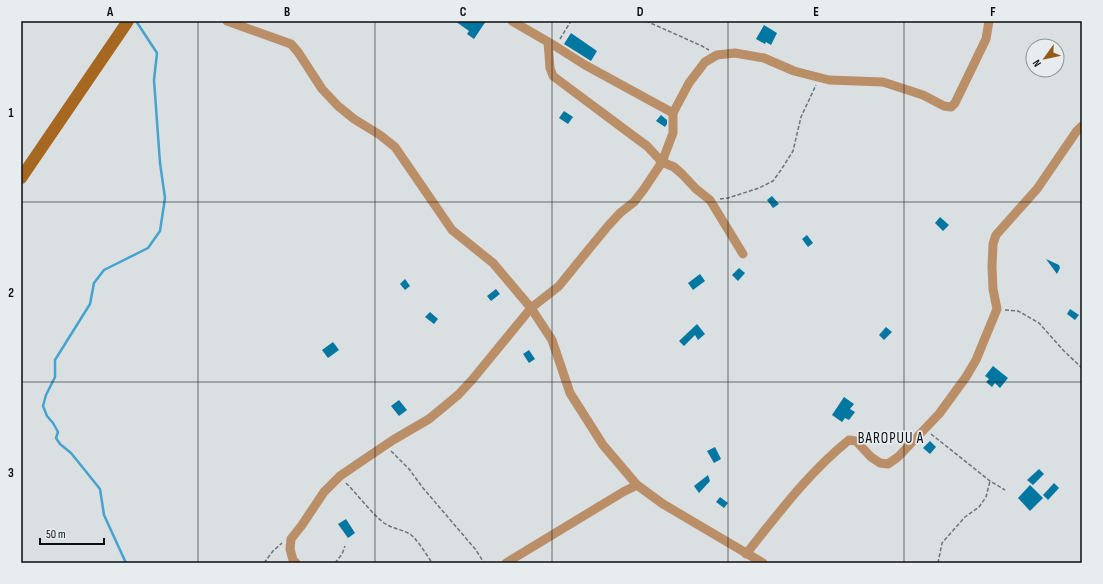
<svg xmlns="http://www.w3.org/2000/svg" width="1103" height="584" viewBox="0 0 1103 584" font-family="'Sofia Sans Condensed',sans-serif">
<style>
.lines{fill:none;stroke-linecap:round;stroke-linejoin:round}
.stream{stroke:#45a3ce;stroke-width:2.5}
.building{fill:#0077a0}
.path{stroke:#707375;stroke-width:1.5;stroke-dasharray:4 2;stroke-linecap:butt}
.street{stroke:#ba8f67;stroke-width:9}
.secondary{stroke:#a66721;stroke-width:12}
.grid{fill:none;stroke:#0c0d0e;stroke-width:1;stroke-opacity:0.55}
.labels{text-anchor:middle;stroke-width:3.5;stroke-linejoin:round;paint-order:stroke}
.quarter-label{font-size:15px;letter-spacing:1px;fill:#0c0d0e;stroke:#e7ecef}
.neatline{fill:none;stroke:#0c0d0e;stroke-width:1.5}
.grid-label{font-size:13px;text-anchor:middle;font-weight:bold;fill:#0c0d0e}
</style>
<rect width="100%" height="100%" fill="#dadfe2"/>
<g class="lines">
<polyline class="stream" points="126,563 104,515 100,489 71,453 60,444 56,438 58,432 53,423 47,416 43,406 46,395 55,377 55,360 90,304 94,283 104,270 148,248 160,231 165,198 160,163 154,80 157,53 136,21"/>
</g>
<g class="building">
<polygon points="455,21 486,21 474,39 467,34 469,31"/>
<polygon points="764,25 777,33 771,45 766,42 765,44 756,39"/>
<polygon points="571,33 597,51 591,61 564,44"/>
<polygon points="564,111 573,117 568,124 559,118"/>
<polygon points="661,115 667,120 667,124 665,127 656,121"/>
<polygon points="772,196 779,204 773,208 767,200"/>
<polygon points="940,217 949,225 943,231 935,223"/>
<polygon points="807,235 813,243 808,247 802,239"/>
<polygon points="1046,259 1059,265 1060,268 1057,274"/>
<polygon points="739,268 745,273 738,281 732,275"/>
<polygon points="700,274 705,281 693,290 688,283"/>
<polygon points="405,279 410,286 405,290 400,284"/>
<polygon points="496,289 500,294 491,301 487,296"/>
<polygon points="1070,309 1079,315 1075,320 1067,314"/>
<polygon points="430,312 438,319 434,324 425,317"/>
<polygon points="697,324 705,334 698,340 695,335 684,346 679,341"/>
<polygon points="886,327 892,332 884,340 879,335"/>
<polygon points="333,342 339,350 328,358 322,350"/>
<polygon points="529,350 535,359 529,363 523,354"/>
<polygon points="993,366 1008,378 1000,388 995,383 992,387 986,382 989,379 985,376"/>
<polygon points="844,397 854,404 850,409 855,412 849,420 845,418 842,422 832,415"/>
<polygon points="399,400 407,410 399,416 391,406"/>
<polygon points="930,441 936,447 930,454 923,448"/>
<polygon points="715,447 721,459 714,463 707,451"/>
<polygon points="1039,469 1044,474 1033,485 1027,480"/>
<polygon points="708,475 710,481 699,493 694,486"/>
<polygon points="1054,483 1059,488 1048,500 1043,495"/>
<polygon points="1030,485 1043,498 1030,511 1018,498"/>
<polygon points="720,497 728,503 724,508 716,502"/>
<polygon points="346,519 355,533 348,538 338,524"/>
</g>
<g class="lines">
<g class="path">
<polyline points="646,21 702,46 709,50"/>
<polyline points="560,39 571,21"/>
<polyline points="720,199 728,198 759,188 773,181 781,170 793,151 801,117 816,85"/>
<polyline points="1005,310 1018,311 1039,323 1064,351 1082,368"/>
<polyline points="931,434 990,481 1005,490"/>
<polyline points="391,451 409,469 423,488 476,550 484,563"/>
<path d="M346,483c13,13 24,29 38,40 9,6 17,6 26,11 7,5 17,21 22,29"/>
<polyline points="264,563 273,551 282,543"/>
<polyline points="335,563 342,554 345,546"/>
<polyline points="938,563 942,543 965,517 979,507 986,497 990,481"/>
</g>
<g class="street">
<polyline points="227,21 291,44 298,52 322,89 338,106 354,119 380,135 395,147 452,230 493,263 531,308 552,340 570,393 603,445 637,485 663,504 763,563"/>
<polyline points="512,21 555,46 585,65 673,113"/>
<polyline points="743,254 710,200 696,189 682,174 674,167 662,162 673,133 673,113 689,83 705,62 717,55 735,53 764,58 794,71 829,80 883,82 923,95 944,106 951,107 955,103 986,39 989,21"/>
<path d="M746,554c32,-40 63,-82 103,-114l7,1 15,16 9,6 8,1 10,-7 41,-43 27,-37 10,-17 21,-51 -4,-20 -1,-22 1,-23 3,-9 41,-46 39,-57 6,-6"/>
<polyline points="296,563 293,560 290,549 291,539 302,525 324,492 340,476 356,465 393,440 429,419 458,395 472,380 531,308 559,286 589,249 608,226 620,213 634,202 644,189 662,162 647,146 632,135 553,76 550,68 548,42"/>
<polyline points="506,563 623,492 637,485"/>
</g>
<polyline class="secondary" points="21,178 128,21"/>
</g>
<path class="grid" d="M198,21v542M375,21v542M552,21v542M728,21v542M904,21v542M21,202h1061M21,382h1061"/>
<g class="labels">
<g class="quarter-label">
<text x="891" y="443">BAROPUU A</text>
</g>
</g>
<rect width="1103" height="584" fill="none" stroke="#e7ecef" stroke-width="44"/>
<g transform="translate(1045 58) rotate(237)"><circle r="19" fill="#e7ecef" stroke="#8f9395"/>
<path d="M0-3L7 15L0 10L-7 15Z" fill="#945a17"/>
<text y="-6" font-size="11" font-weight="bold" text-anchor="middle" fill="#0c0d0e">N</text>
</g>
<path d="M40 538v6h64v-6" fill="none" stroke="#0c0d0e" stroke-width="2"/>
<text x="46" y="538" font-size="12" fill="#0c0d0e" stroke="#e7ecef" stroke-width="3" paint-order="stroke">50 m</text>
<rect x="22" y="22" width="1059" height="540" class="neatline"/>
<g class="grid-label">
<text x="110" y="16">A</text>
<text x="287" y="16">B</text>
<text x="463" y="16">C</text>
<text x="640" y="16">D</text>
<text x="816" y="16">E</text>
<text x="993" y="16">F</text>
<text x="11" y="117">1</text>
<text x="11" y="297">2</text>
<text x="11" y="477">3</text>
</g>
</svg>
